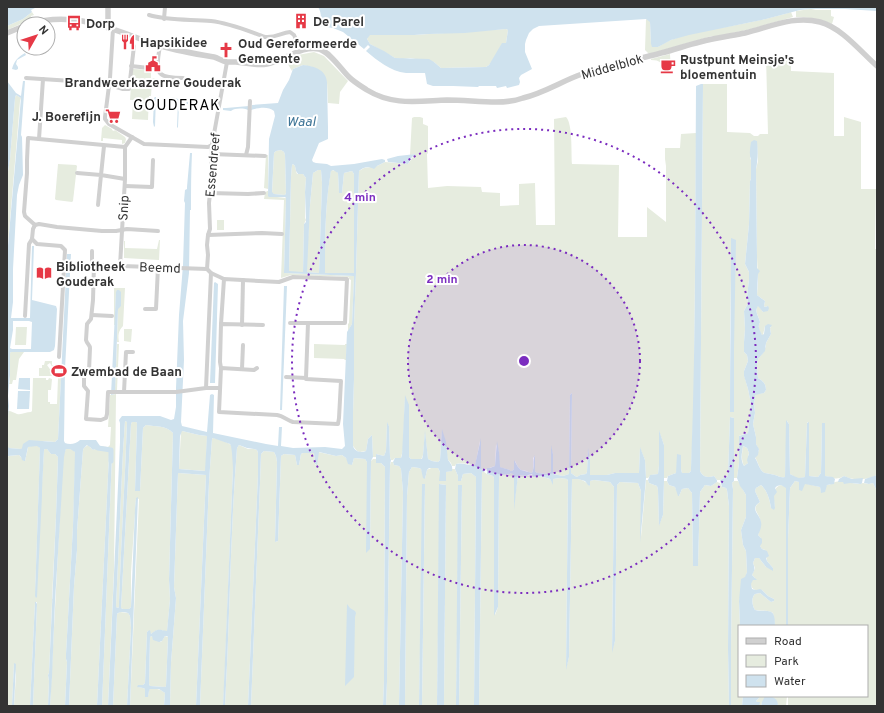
<svg xmlns="http://www.w3.org/2000/svg" width="884" height="713" viewBox="0 0 884 713" font-family="Overpass,sans-serif">
<style>
.green{fill:#e6ecdf;fill-rule:evenodd}
.water{fill:#cfe2ee;fill-rule:evenodd}
.lines{fill:none;stroke-linecap:round;stroke-linejoin:round}
.canal{stroke:#cfe2ee;stroke-width:5}
.minor{stroke:#d0d0d0;stroke-width:4}
.tertiary{stroke:#d0d0d0;stroke-width:5.5}
.ring{fill:none;stroke:#7b2cbf;stroke-width:2;stroke-dasharray:2 4}
.labels{text-anchor:middle;stroke-width:4;stroke-linejoin:round;paint-order:stroke}
.poi-label{font-size:13px;font-weight:bold;fill:#333;stroke:#fff;text-anchor:start}
.street-label{font-size:13px;fill:#333;stroke:#fff}
.water-label{font-size:14px;font-style:italic;fill:#3f7597;stroke:#fff}
.quarter-label{font-size:15px;letter-spacing:1px;fill:#000;stroke:#fff}
.centre{fill:#7b2cbf;stroke:#fff;stroke-width:2}
.ring-label{font-size:12px;text-anchor:middle;font-weight:bold;fill:#7b2cbf;stroke:#fff;stroke-width:4;stroke-linejoin:round;paint-order:stroke}
</style>
<rect width="100%" height="100%" fill="#fff"/>
<g class="green">
<path d="M811,9l5,1h15v6l3,1 -2,7c-12,-5 -23,-7 -36,-7v-6z"/>
<polygon points="32,12 34,15 31,16 32,19 7,30 7,26 23,19"/>
<path d="M791,12l2,5 -46,13 -30,6h-5l-63,18 -4,-4 1,-31 4,2 1,23 7,3c19,-13 51,-17 73,-21 21,-4 41,-8 60,-14z"/>
<polygon points="506,29 508,30 506,43 489,65 486,67 441,68 434,62 410,58 403,59 395,58 370,44 367,39 369,35 414,35"/>
<polygon points="314,52 324,56 348,81 340,92 339,104 328,103 327,82 312,67 303,65 293,69 292,71 286,61 298,55"/>
<path d="M670,54l1,17 -6,1c-2,-9 -5,-12 -14,-12v-1z"/>
<path d="M766,56h25v15l43,2v63h10v-19l17,5v67h15l-1,60h2v226c-9,5 -24,6 -33,1 -9,5 -10,1 -19,0v-53h-3l-1,50 -3,4 -9,-1 -1,-54 -1,1 -2,54c-2,0 -6,2 -9,1 -2,-1 -3,-3 -6,-4l-1,-50 -2,-3 -2,56c-5,1 -6,-1 -10,-2 -3,-1 -6,-1 -10,-2 -5,-1 -7,-11 -10,-16l3,-5 1,-2 -3,-6v-7l-3,-13 2,-11 -1,-10 1,-4v-5l9,-1 2,-3c0,-6 -3,-9 -8,-12l-1,-12 1,-7 5,-6 3,-7v-3l5,-9 -1,-6 1,-1 -6,-1 -2,9h-1c-2,-3 -4,-6 -3,-10 0,-1 1,-2 1,-3 -1,-6 -6,-10 -2,-17l5,7 5,-6 -3,1 -1,-1 1,-5 -8,-6 1,-13 -1,-25 -1,-88 2,-8 -1,-18 -7,15 1,2v19l-1,2 -1,43 -4,40 4,8v7l-2,18 1,6 -4,8 1,18 -1,13v10l3,3 1,6 -4,10v4l4,14 3,15 -3,29 -7,2 -2,1v27l-2,15h-3v-60l-4,-1 -2,59 -8,4h-3l-3,-4c-7,2 -11,1 -14,-5l3,-387h24v48l23,1 4,3h4l2,-2h8zM731,238l3,111v63h-4v-76l1,-60z"/>
<polygon points="133,69 151,70 151,78 155,78 155,81 152,81 151,96 149,96 148,120 132,119 133,100 130,100 132,70"/>
<path d="M16,95l5,3 -1,3c-4,52 -9,104 -13,156v-79l3,-19 5,-61z"/>
<path d="M414,117h6l3,1v6l5,2v27l-1,1 1,34 19,-2 34,1 1,5 18,1v13l19,-1v-21l16,-1 1,42h19l-1,-106 12,-2c7,7 5,37 6,47l47,1 -1,72h29v-30l19,15v-56l-1,-7v-11h15l1,-14 15,-1 -2,270 -3,68 -2,2h-7l-1,-4v-14l-5,18 -8,3 -1,2h-3v-33l-5,-14v34l-1,9 -7,1 -3,3h-2l-1,-18 -5,-12 -1,25h-24l-8,2h-18l1,-15 -2,-10 -1,22 -1,2 -6,1 -3,2 -2,-1 -4,-3 1,-80 -2,2 -1,79 -6,2 -10,-2v-20l-2,-6v23l-2,3 -12,-1 -2,-2v-15l-2,2v12l-1,3 -4,-1 -1,-1 -6,-1 -3,-3 -3,-6 -1,8 -2,2h-2v-1l-11,-3v-15l-3,-8 -1,22c-3,1 -7,2 -10,4h-2l-2,-2 -1,-27 -5,25c-7,-1 -12,-4 -19,-2l-1,2h-3l-1,-3 -3,-3 -6,-29 -2,29 -2,2 -6,-1 -4,-2 -3,-26 -2,22 -2,5 -10,-1 -2,-2 -4,-60 -2,52 -2,9h-6l-2,2h-2l-1,-3 -1,-31 -2,-3 -1,28 -2,5 -8,-2v3h-3l-1,-22 -4,4 -2,12 -6,1 -3,-1 -4,-5v-33l1,-34v-55l2,-51 3,-102 5,-3 7,-1 6,-1 8,-4 23,2 7,-10 -5,1 2,-37z"/>
<polygon points="105,125 112,129 112,130 114,131 115,130 125,137 126,139 125,143 122,144 122,140 103,138 103,141 101,141 102,128"/>
<polygon points="281,150 284,152 285,155 286,193 285,195 274,194 272,193 274,153 276,151"/>
<polygon points="266,155 268,155 268,189 264,188"/>
<polygon points="58,164 76,165 77,166 73,201 72,202 56,200 55,199"/>
<polygon points="293,164 295,166 296,171 297,174 303,174 306,178 305,192 305,218 306,220 304,224 303,272 289,272 291,177 292,165"/>
<polygon points="318,170 321,170 322,183 319,273 306,272 310,205 313,173"/>
<path d="M331,170l5,1 2,2 1,19 3,1 2,-20 8,-2 2,3v99h-29c0,-35 0,-68 6,-103z"/>
<polygon points="267,191 268,191 268,196 286,198 284,273 354,276 352,324 348,331 348,324 349,323 351,280 349,279 349,277 291,275 281,278 284,200 264,199 265,193"/>
<rect x="217" y="220" width="7" height="10"/>
<polygon points="159,240 160,240 159,260 124,258 124,241 125,241 125,248 157,249"/>
<path d="M114,288h11l-2,38c-5,5 -5,10 -4,16h-2l1,-33 -2,-17 -1,33h-1z"/>
<polygon points="16,327 27,327 26,345 15,345"/>
<polygon points="124,329 132,329 131,342 124,341"/>
<polygon points="117,344 119,344 117,390 115,390"/>
<polygon points="314,344 345,345 345,344 347,344 346,360 345,360 344,359 314,358"/>
<polygon points="11,352 24,352 19,359 16,380 13,380 12,384 9,384 10,382 10,353"/>
<polygon points="45,361 52,361 52,365 56,365 55,372 50,363 47,365 52,372 52,376 39,376 39,368 42,368 42,365 44,365"/>
<path d="M33,378h13v2h2l1,-2 3,1 -1,11h-3v12h2v2h7l1,-26h3l-3,61 -3,3 -11,-1 -23,8 -13,-1 -1,-2 1,-35c4,0 6,2 9,3 5,1 9,-2 14,-2l1,-1z"/>
<polygon points="116,394 114,570 108,706 102,706 112,455 109,455 97,706 69,706 74,586 77,550 77,531 83,450 84,448 88,445 93,450 100,446 108,447 110,445 111,427 108,427 110,397 110,395"/>
<path d="M125,421l2,1c-2,60 -6,120 -8,180v5l-1,1 -2,-1 7,-156z"/>
<path d="M132,422h4l1,1 -2,68h5l3,-63 3,-3c10,2 20,0 27,8l-4,147 1,19 -3,33c-8,-3 -10,-3 -16,2l-3,-3 -1,1 -2,51 -2,2h-5v2l5,1 2,1v7h3l1,-6 1,-1c6,-1 11,0 15,4l-1,13h-34l9,-207 -3,-1 -5,75v34l-2,2h-6l-2,-1 10,-184z"/>
<polygon points="181,431 182,431 199,435 207,436 206,471 179,469"/>
<path d="M213,438c4,0 16,5 18,7 3,4 2,18 2,23l-9,221 -1,17h-23l9,-224 3,-43z"/>
<path d="M239,445l9,4h6l3,1 1,3v21l-10,232h-23c5,-86 5,-172 12,-258z"/>
<polygon points="31,446 38,446 40,448 40,450 35,597 44,450 45,449 47,449 51,454 55,454 58,457 56,516 52,599 53,599 52,602 49,673 48,675 49,681 48,706 33,706 37,604 37,602 35,602 30,706 14,706 16,675 14,663 12,706 7,706 7,672 8,672 7,666 7,457 9,456 19,455 24,461 25,461 28,448 28,447"/>
<path d="M743,446l4,2 2,5 -1,3v7l-4,3c-3,-6 -2,-13 -1,-20z"/>
<path d="M66,449h4l3,1 2,2v18l-2,56 -7,128v5l1,3 -2,44h-15c4,-78 8,-155 12,-232 0,-8 0,-18 4,-25z"/>
<polygon points="264,451 274,452 276,456 277,462 275,542 278,541 281,456 284,454 295,455 297,465 299,465 301,454 303,453 314,453 315,464 316,465 318,452 336,456 342,455 346,458 352,465 354,458 365,459 367,462 370,549 371,461 373,459 376,459 376,463 381,463 385,467 384,680 383,706 251,706 260,483 261,454"/>
<polygon points="391,462 393,462 394,465 399,466 401,469 403,492 399,706 386,706 387,681 390,465"/>
<path d="M412,467l7,1 2,1 4,10 2,-9c3,-2 7,-3 11,-2l2,4v9h6l-1,-9 6,-1 1,-2h3l3,7v5h3l2,-7 8,-1 5,4 -2,229h-15l3,-221h-3l-3,221h-12l2,-221 -6,-1 -3,222h-15l3,-220 -2,-2 -4,222h-14l2,-210 2,-24z"/>
<path d="M482,472h2l3,2 6,2 1,2 1,137 3,-8 1,-129 1,-3 10,-1 1,-1h2l1,3v29l4,-30 9,1c7,-3 15,1 23,3l3,5v-5l7,-1 7,1 1,2 -2,187 3,-11 3,-178c8,-1 13,2 18,7v-5l4,-1 16,2 4,5 -2,163 3,-9 2,-156 3,-3 18,1 3,8v46l5,-57h2l1,3 8,3 1,4 1,35 4,-10 1,-34h3l2,4 6,2 4,9 3,-7 6,-1 4,5 1,73 5,-1 2,-73 5,-7 6,1 6,-4 3,1 2,4 4,1 1,2 2,16 -1,143 1,57h-250z"/>
<polygon points="178,473 206,475 196,706 170,706 171,663 176,598 174,587"/>
<polygon points="734,481 738,481 746,495 746,517 741,530 743,545 746,551 747,572 739,601 740,626 739,626 739,696 743,696 742,706 731,706 731,649 733,489 732,483"/>
<polygon points="795,481 820,487 821,492 827,485 829,485 835,482 840,481 858,484 863,483 869,484 873,483 876,489 877,514 877,706 788,706 788,696 867,696 867,626 788,626 788,539 790,488"/>
<path d="M761,485c6,5 9,15 10,23h4c-1,-8 -4,-20 6,-23l5,2v139h-11l-2,-13c-5,-3 -12,-2 -18,-3 -3,-5 -4,-12 0,-16l5,-1 11,9 3,-1v-2l-6,-3 -6,-6c-7,1 -12,-1 -11,-9l4,-3 -3,-3 3,-7 -2,-5 2,-5h4l7,9 7,1 -6,-7 -2,-11 -3,-1 -2,-3 1,-8 -3,-3c2,-6 3,-11 2,-16 -2,-7 -9,-11 0,-17l-5,-11 1,-3z"/>
<polygon points="120,612 128,613 130,616 131,628 127,706 113,706 117,614"/>
<polygon points="152,636 161,642 165,636 168,637 166,686 165,687 150,686 149,684 150,637"/>
<polygon points="759,696 787,696 786,706 778,706 778,704 762,702 761,706 759,706 756,701 759,698"/>
</g>
<g class="water">
<polygon points="7,7 37,7 31,10 32,12 23,19 7,26"/>
<path d="M318,7h559v4l-32,-2h-34l-11,1 -34,9 -77,16 -18,5 -13,7h-6l-1,-3 -1,-22 -4,-3 -107,7 -6,3 -4,4 -3,7 -1,4v8l7,17 -11,6 -2,3 1,4 -1,3 -12,3 -1,-2 -9,2 -1,-2h-17l-1,1 -25,-1h-20l-6,-2 -2,-11c-6,0 -13,0 -19,0 -16,-2 -28,-12 -40,-22l4,-4 -2,-2 -4,4 -21,-17 -10,-4 -13,-2c1,-7 2,-13 -2,-19zM506,29l2,1 -2,13h-4l-13,22 -3,2 -45,1 -7,-6 -5,-3 -34,-1 -11,-7 -14,-7 -3,-5 3,-4h44l15,-1 36,-1z"/>
<path d="M25,53l1,2 -9,5 -1,4 2,3v2l-2,1 -4,-1c2,-8 6,-12 13,-16z"/>
<path d="M303,65c12,1 23,5 24,17l1,46v11l-9,4 -7,17 1,2 3,1 11,1 4,2 23,-2 28,-5 3,1v2l-8,4 -3,3c-5,-3 -11,-2 -15,2l-3,102 -2,51v55l-1,34v33c2,6 8,7 13,5l2,-12 4,-4 1,22 -2,4 -1,88 -4,4 1,-91 -2,-3 -11,-1 -2,7 -4,-1 -2,-6 -4,-3 -6,1 -17,-4 -2,13 -2,-1 -1,-11h-11l-2,1 -2,11h-2l-2,-10 -11,-1 -3,2 -3,85 -3,1 2,-80 -1,-6 -2,-4 -10,-1 -3,3 -1,29 -9,223h-3l10,-232v-21l-1,-3 -3,-1 -7,-1 -8,-3 -2,3c-7,86 -7,172 -12,258h-2l10,-238 -1,-15 -1,-7 -1,-2 -17,-6 -1,1 -3,43 -9,224h-4l10,-231 -28,-2 -4,114 2,11 -5,65 -1,43h-6l1,-13 -6,-4h-9l-1,2 -1,6h-3v-8l-2,-1 -6,-1 1,-2h5l2,-2 2,-51 1,-1 2,-1 1,4c7,-6 8,-4 16,-3l3,-32 -1,-19 4,-147c-7,-8 -17,-6 -27,-8l-3,3 -3,63h-5l2,-68 -1,-1h-4l-1,2 -10,184 2,1h6l2,-2 4,-98 1,-11 2,-1 -8,209h-3l4,-78 -1,-12 -2,-3c-4,-1 -8,-2 -11,1l-4,92h-5l12,-264v-19l-1,-3 3,-4h38l11,4 3,-1 2,-12v-19l3,-73 4,-50 2,-62 -1,-2 1,-11 2,-1v-2l3,-34h2c-1,20 -1,38 -1,57h-1l-1,63 -6,48 1,39 -3,62 1,4 25,6 3,-37 2,-1 2,1 -1,38 53,11 12,2 1,-19h3l-1,19 12,2 32,-1 17,2 3,-3 -2,-22 4,-92 5,-8 2,-48 -70,-3 2,-75 -1,-1h-16l-1,-1 1,-57 6,-23 -1,-5c-6,-5 -16,-3 -23,-1l1,-5 26,-2 5,-13 6,-10 4,-11zM281,150l3,2 1,3 1,38 -1,2 -11,-1 -2,-2 2,-39 2,-2zM293,164l2,2 1,5 2,3h5l3,4 -1,14 1,30 -2,2 -1,48 -14,-1 2,-94 1,-12zM318,170h3l1,13 -3,90 -12,-1 3,-67 3,-32zM333,170l5,3 1,20h3l2,-20 8,-2 2,3v99h-29c0,-35 0,-68 6,-102zM125,421l2,1c-2,60 -6,120 -8,180v5l-1,1 -2,-1 7,-156zM182,431l17,4 8,1 -2,35 -26,-2 1,-33zM152,636l1,4 6,2 3,-1 3,-5h2l1,1 -2,49 -1,1 -15,-1 -1,-2 1,-47z"/>
<path d="M7,81l9,12 5,3 2,-15h2l-4,54 1,2 1,38 -4,10 -2,10 -4,74v33l-2,16h19l2,-72h2l-2,54 24,6 1,3 -2,37 -1,4 -4,2h-39l-1,1v22l-2,21 1,10 -2,21v-170l14,-159 -5,-3 -1,3 -5,61 -3,19zM13,321h16l3,1 -1,27h-19l-2,-1 3,-18z"/>
<path d="M701,84h2l-3,387c3,6 7,7 14,5l3,4v2l-6,4 -6,-1 -5,7 -2,74h-5l-1,-73 -4,-5 -6,1 -3,7h-1l-3,-9 -6,-2 -2,-4 1,-5 8,-3 1,-19 4,1v14l1,4h7l2,-2v-3c5,-127 4,-254 5,-382z"/>
<polygon points="155,97 156,97 155,126 154,127 153,122 154,98"/>
<polygon points="172,97 181,100 191,101 195,103 194,106 181,102 179,104 178,127 177,128 177,127 178,102 177,101 171,99"/>
<path d="M249,106l-1,4c-5,-2 -13,-2 -17,1l-8,-1v-2h3z"/>
<path d="M754,140l3,1c1,9 1,19 -1,28l1,88v11l3,3 -2,3 -1,21 8,6 -1,5 1,1 3,-1 1,2 -1,3 -5,1 -5,-6c-4,6 1,10 2,16 0,1 -1,2 -1,3 -1,4 2,7 3,10l2,-1 1,-8 3,-2 4,1 -2,3 1,6 -5,9 -1,8 -7,8 -1,7 1,12c5,3 8,6 8,12l-2,3 -9,2v4l-1,4 1,10 -2,11 3,13v7l3,5 -1,6 -3,3c3,4 5,14 10,15 4,1 7,1 10,2 4,1 5,3 10,2l1,-57 3,4 1,50 6,3 3,1 6,-1 2,-54 2,-1v54l9,1 3,-4 1,-50h3v53l8,1 2,2 -1,5 -7,1 -2,7 -4,1 -1,-6 -15,-3 -3,7 -3,-1v-8l-4,-1 -5,7 -2,51v87h-2v-138l-5,-3 -4,1 -2,2 2,4 -3,4 1,12 -1,2 -3,-2c-1,-8 -4,-18 -10,-23l-5,3 -1,3 5,11c-11,7 0,12 1,20 1,4 -1,9 -3,13l4,4v4l-2,3 2,3 5,2 2,5 -3,2 1,3 6,7v3l-7,-4 -7,-9h-4l-2,5c2,5 2,7 -1,12l5,5h-4l-2,4 1,5 4,1 4,-1 2,1 6,6 6,3v2l-3,1 -11,-9 -5,1c-4,4 -3,11 0,16 14,3 20,-4 20,16h-35l-1,-25 2,-22 4,-2 2,-5 -1,-21 -3,-6 -2,-15 5,-13v-22l-3,-5 -3,-4 -3,-8 2,-15v-27l9,-3 3,-29 -3,-15 -4,-13v-5l4,-10 -1,-6 -3,-3v-10l1,-13 -1,-18 4,-8 -1,-6 2,-18v-7l-4,-8 4,-40 1,-43 1,-2v-19c-2,-6 -1,-12 0,-18zM743,446l4,2 2,5 -2,7 1,3 -4,3c-4,-6 -2,-13 -1,-20z"/>
<polygon points="416,154 412,157 408,164 388,162 387,159 398,156"/>
<path d="M731,238l5,2 -2,109v63h-4c0,-58 1,-116 1,-174z"/>
<path d="M67,254h4l-6,115 -1,72 1,2c5,2 11,1 15,-3h16l4,6 -7,4 -3,-3 -3,-2 -3,3 -1,2 -6,81v19l-3,36 -5,120h-4l2,-44 -1,-3v-5l7,-128 2,-74 -5,-3h-4l-1,3 -1,5 -9,144 -3,76 -2,29h-2l1,-25 -1,-6 1,-2 7,-157 2,-59 -3,-3h-4l-4,-5h-2l-1,1 -2,40v6l-5,101 -1,1 -1,-2 5,-148 -3,-2 -9,1 -3,14h-1l-2,-1 -1,-3 -2,-2 -11,1 -1,7v-17l2,2 12,1 1,-1 1,-4 6,-4 26,2 3,-3z"/>
<polygon points="215,282 218,284 215,383 210,383 214,283"/>
<polygon points="284,286 287,286 282,410 280,410"/>
<polygon points="117,290 119,290 121,292 121,306 118,309 115,394 111,395 116,292"/>
<polygon points="19,378 30,378 30,390 18,389"/>
<polygon points="18,391 30,391 29,409 17,409"/>
<path d="M572,393l-1,80 4,3 2,1 3,-2 6,-1 1,-2 1,-24 2,12v15h17l8,-2h24l1,-26 5,13 1,18 -6,65 1,-52 -3,-8 -18,-1 -3,3 -2,156 -3,12 2,-166 -4,-5 -16,-2 -4,1v5l-2,-1 -3,-4 -7,-2h-6l-3,178 -3,13 2,-189 -1,-2 -7,-1 -7,1v6l-3,-6c-6,-2 -11,-4 -17,-2l-1,-3 -4,1 -1,1 -9,-1 -4,35v-34l-1,-2 -2,-1 -1,1 -10,1 -1,3 -1,129 -4,9v-138l-1,-2 -6,-2v-6h3l5,-2 2,-25 2,11 1,15 10,3v1h2l2,-2v-9l4,7 3,3 11,3c3,-6 0,-12 3,-18v16l2,2 12,1 2,-3v-26l2,9v20l10,2 6,-2 1,-79z"/>
<path d="M405,395l4,10v52l2,2h11l1,-4 2,-25 3,29 4,2 6,1 2,-2 2,-31 4,13 2,18c3,4 5,6 4,11l-6,1v9h-7l1,-9 -2,-4h-9l-2,2 -2,9 -2,-1 -2,-9 -2,-1 -7,-1 -3,5 -2,24 -2,210h-6l4,-214 -2,-23 -2,-3 -5,-1 -1,-3 2,-4h6l1,-3z"/>
<polygon points="730,417 734,418 734,481 732,483 733,489 731,649 731,706 729,706 728,649 729,506 727,490 726,488 722,487 720,480 728,476"/>
<polygon points="387,422 389,426 390,457 391,460 390,465 387,681 386,706 383,706 384,680 385,467 381,463 376,463 376,454 384,456 386,451"/>
<polygon points="659,430 664,445 664,481 663,515 659,526 658,490 657,486 649,483 648,480 650,475 658,474 659,465"/>
<path d="M481,438v30l2,2h2l-1,2h-2l-3,234h-5l2,-229 -5,-4 -8,1 -2,7h-3v-5l-3,-7 1,-5c7,-2 11,2 19,1z"/>
<polygon points="109,455 112,455 102,706 97,706"/>
<polygon points="877,475 877,514 876,489 873,483 869,484 864,483 865,479"/>
<polygon points="844,476 852,479 863,478 862,483 861,484 850,483 844,484 843,482 838,482 839,479"/>
<polygon points="422,484 425,484 422,706 419,706"/>
<polygon points="439,484 446,485 444,706 437,706"/>
<polygon points="458,485 462,485 459,706 456,706"/>
<polygon points="35,602 36,602 37,604 33,706 30,706"/>
<polygon points="347,604 350,608 355,611 356,613 355,617 354,677 345,686"/>
<polygon points="14,663 16,664 14,706 12,706"/>
<polygon points="743,696 759,696 759,698 756,701 757,702 760,702 759,706 742,706"/>
<path d="M765,696c7,0 13,2 13,10h-17l1,-4z"/>
</g>
<g class="lines">
<polyline class="canal" points="91,444 98,448 111,450 111,461"/>
<g class="minor">
<path d="M149,15c20,6 42,4 62,6 19,2 37,10 54,16 11,1 16,-4 25,-5l4,3 7,16"/>
<polyline points="164,19 165,7"/>
<polyline points="113,29 110,78 105,117 105,119 109,124 144,144 208,147 212,145"/>
<path d="M160,46c-1,6 -5,24 1,28 4,4 17,4 22,4"/>
<polyline points="131,66 158,69"/>
<polyline points="26,78 103,83 123,89 129,89 134,46"/>
<polyline points="39,139 43,79"/>
<polyline points="104,146 101,175 125,179"/>
<polyline points="125,147 28,138 27,160 27,173 24,212 25,216 35,225 39,224 57,227 102,231 116,231 127,229 158,231"/>
<polyline points="212,154 265,156"/>
<polyline points="246,155 248,147 250,101"/>
<polyline points="77,173 101,175 98,205"/>
<polyline points="125,186 152,187 153,160"/>
<polyline points="210,193 248,194 264,193"/>
<polyline points="208,235 262,233 282,234"/>
<polyline points="32,239 37,244 61,246 65,250 59,357"/>
<polyline points="32,239 33,229 35,225"/>
<path d="M92,251v11l2,3 -1,35 -2,19 -4,5 -1,16c1,4 4,5 4,8l-1,23 -5,5v10l4,5 -2,28 15,1 5,-2 1,-4 1,-22h68l30,-4h14"/>
<polyline points="94,265 207,269 211,273 224,279"/>
<polyline points="120,266 125,179 125,147 132,137"/>
<polyline points="207,269 208,255 207,245 208,235 210,229 209,203 210,193 211,188 211,173 212,145 227,62"/>
<polyline points="145,309 156,309 158,267"/>
<polyline points="92,315 112,316"/>
<polyline points="25,316 29,244 32,239"/>
<path d="M221,324l3,-45 55,3 14,-5 54,2 -2,44c-18,0 -37,0 -55,0"/>
<polyline points="242,325 243,280"/>
<polyline points="221,368 220,362 221,324 263,325"/>
<path d="M257,368l-3,2 -33,-2 -2,44 58,3c6,1 10,5 16,7l45,2 1,-6 2,-37 -35,-2v-1l-20,-1"/>
<polyline points="242,369 243,345"/>
<polyline points="306,378 308,323"/>
<polyline points="206,388 211,273"/>
<polyline points="124,392 126,352 133,352"/>
</g>
<g class="tertiary">
<polyline points="108,7 108,28"/>
<path d="M29,24c48,-15 87,8 132,22 17,5 35,8 53,11 4,1 8,4 13,5 3,0 6,0 9,0 10,1 21,4 31,2 17,-3 35,-19 52,-15 11,3 22,20 30,28 5,5 12,9 18,13 26,16 51,11 80,10 16,0 33,2 49,2 9,0 19,-1 27,-4 21,-5 39,-17 59,-24 26,-8 53,-14 79,-21 13,-3 26,-8 39,-11 15,-4 30,-6 45,-9 25,-6 49,-18 75,-11 22,6 40,29 57,44"/>
<polyline points="7,33 24,26"/>
</g>
</g>
<circle cx="524" cy="361" r="116" fill="#7b2cbf" fill-opacity=".12"/>
<g class="ring">
<circle cx="524" cy="361" r="116"/>
<circle cx="524" cy="361" r="232"/>
</g>
<defs>
<g id="building-bare" transform="scale(1.2)"><path d="M-4-6H4V6H1V3H-1V6H-4ZM-2.5-4.3h1.7v1.8h-1.7ZM.8-4.3h1.7v1.8H.8ZM-2.5-1h1.7V.8h-1.7ZM.8-1h1.7V.8H.8Z" fill="#e63946" stroke="#fff" stroke-width="2.5" paint-order="stroke"/></g>
<g id="bus-bare" transform="scale(1.2)"><path d="M-5-6H5V4H4V6H2V4H-2V6H-4V4H-5ZM-3.5-4V0h7V-4ZM-3.5 1.2v1.5H-2V1.2ZM2 1.2v1.5H3.5V1.2Z" fill="#e63946" stroke="#fff" stroke-width="2.5" paint-order="stroke"/></g>
<g id="restaurant-bare" transform="scale(1.2)"><path d="M-5-6h1v4h1v-4h1v4h1v-4h1v5L-1.5 .5V6h-2V.5L-5-1ZM5-6V6H3V1.5H1.5Q1.5-4 5-6Z" fill="#e63946" stroke="#fff" stroke-width="2.5" paint-order="stroke"/></g>
<g id="church-bare" transform="scale(1.2)"><path d="M-1.2-6h2.4v3.5h3.3v2.4h-3.3V6h-2.4V-.1h-3.3v-2.4h3.3Z" fill="#e63946" stroke="#fff" stroke-width="2.5" paint-order="stroke"/></g>
<g id="civic-bare" transform="scale(1.2)"><path d="M-.6-6.5H3V-4.5H.6V-3L4-1V1h2V6H-6V1h2V-1L-.6-3ZM-1.2 2.5V6h2.4V2.5Z" fill="#e63946" stroke="#fff" stroke-width="2.5" paint-order="stroke"/></g>
<g id="cafe-bare" transform="scale(1.2)"><path d="M-5.5-4.5H6V0H3Q3 3.5 0 3.5H-2.5Q-5.5 3.5-5.5 0ZM3-3.2v2h1.7v-2ZM-6 4.5H4V6H-6Z" fill="#e63946" stroke="#fff" stroke-width="2.5" paint-order="stroke"/></g>
<g id="supermarket-bare" transform="scale(1.2)"><path d="M-6-5.5h2.5l.6 2H6L4.5 2H-2.5L-4.4-4H-6ZM-1.5 3.2a1.3 1.3 0 1 0 .1 0ZM3 3.2a1.3 1.3 0 1 0 .1 0Z" fill="#e63946" stroke="#fff" stroke-width="2.5" paint-order="stroke"/></g>
<g id="library-bare" transform="scale(1.2)"><path d="M-6-4Q-3-5.5-.7-3.5V5Q-3 3-6 4ZM6-4Q3-5.5 .7-3.5V5Q3 3 6 4Z" fill="#e63946" stroke="#fff" stroke-width="2.5" paint-order="stroke"/></g>
<g id="stadium-bare" transform="scale(1.2)"><path d="M0-5a6.5 5 0 1 0 0 10a6.5 5 0 1 0 0-10ZM-3.5-1.8h7v3.6h-7Z" fill="#e63946" stroke="#fff" stroke-width="2.5" paint-order="stroke"/></g>
</defs>
<g fill-rule="evenodd">
<use href="#building-bare" x="301" y="21"/>
<use href="#bus-bare" x="74" y="23"/>
<use href="#restaurant-bare" x="128" y="42"/>
<use href="#church-bare" x="226" y="50"/>
<use href="#civic-bare" x="153" y="64"/>
<use href="#cafe-bare" x="668" y="66"/>
<use href="#supermarket-bare" x="113" y="116"/>
<use href="#library-bare" x="44" y="273"/>
<use href="#stadium-bare" x="59" y="371"/>
</g>
<g class="labels">
<g class="poi-label">
<text x="313" y="26">De Parel</text>
<text x="86" y="28">Dorp</text>
<text x="140" y="47">Hapsikidee</text>
<text x="238" y="48">Oud Gereformeerde<tspan x="238" dy="15">Gemeente</tspan></text>
<text x="680" y="64">Rustpunt Meinsje's<tspan x="680" dy="15">bloementuin</tspan></text>
<text x="153" y="87" text-anchor="middle">Brandweerkazerne Gouderak</text>
<text x="101" y="121" text-anchor="end">J. Boerefijn</text>
<text x="56" y="271">Bibliotheek<tspan x="56" dy="15">Gouderak</tspan></text>
<text x="71" y="376">Zwembad de Baan</text>
</g>
<g class="street-label">
<text transform="translate(612 66) rotate(-16)" y="5">Middelblok</text>
<text transform="translate(212 165) rotate(-85)" y="5">Essendreef</text>
<text transform="translate(123 208) rotate(-87)" y="5">Snip</text>
<text transform="translate(160 267) rotate(2)" y="5">Beemd</text>
</g>
<g class="water-label">
<text x="301" y="126">Waal</text>
</g>
<g class="quarter-label">
<text x="177" y="110">GOUDERAK</text>
</g>
</g>
<circle cx="524" cy="361" r="6" class="centre"/>
<g class="ring-label">
<text x="360" y="201">4 min</text>
<text x="442" y="283">2 min</text>
</g>
<rect width="884" height="713" fill="none" stroke="#333333" stroke-width="16"/>
<rect x="738" y="625" width="130" height="72" fill="#ffffff" stroke="#adadad"/>
<rect x="746" y="638" width="20" height="6" fill="#d0d0d0" stroke="#adadad"/>
<text x="774" y="645" font-size="12" fill="#333333">Road</text>
<rect x="746" y="655" width="20" height="12" fill="#e6ecdf" stroke="#adadad"/>
<text x="774" y="665" font-size="12" fill="#333333">Park</text>
<rect x="746" y="675" width="20" height="12" fill="#cfe2ee" stroke="#adadad"/>
<text x="774" y="685" font-size="12" fill="#333333">Water</text>
<g transform="translate(36 36) rotate(51)"><circle r="19" fill="#ffffff" stroke="#adadad"/>
<path d="M0-3L7 15L0 10L-7 15Z" fill="#e63946"/>
<text y="-6" font-size="11" font-weight="bold" text-anchor="middle" fill="#333333">N</text>
</g>
</svg>
